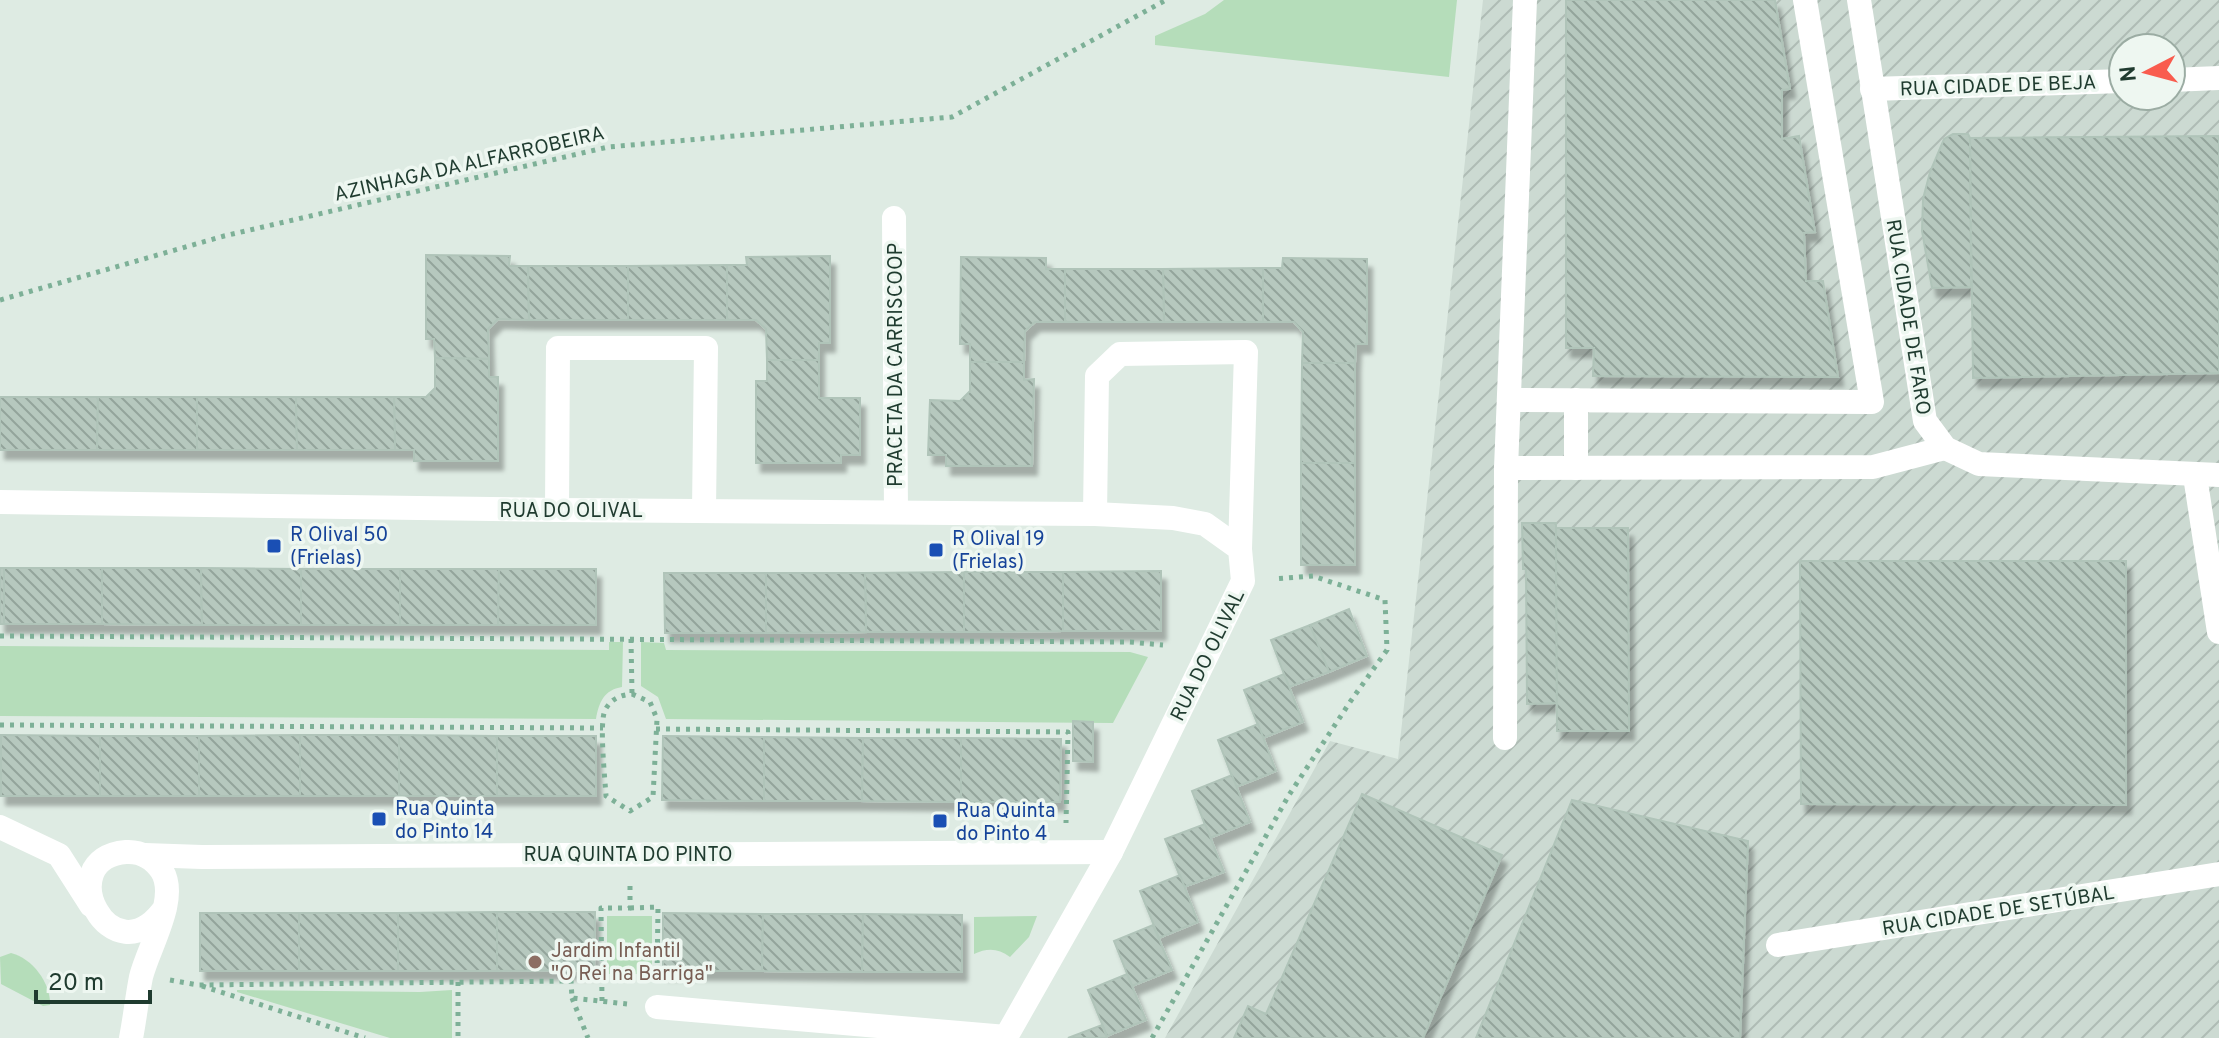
<svg xmlns="http://www.w3.org/2000/svg" width="2219" height="1038" viewBox="0 0 2219 1038" font-family="Overpass,sans-serif">
<style>
.industrial{fill:url(#industrial-furrows);fill-rule:evenodd}
.green{fill:#b5ddba}
.building{fill:url(#building-back-hatch);stroke:#b0c4b9;stroke-width:2;filter:url(#shadow)}
.lines{fill:none;stroke-linecap:round;stroke-linejoin:round}
.path{stroke:#7db097;stroke-width:5;stroke-dasharray:4 6;stroke-linecap:butt}
.minor{stroke:#fff;stroke-width:24}
.transit-dot{fill:#1a4fb4;stroke:#eef7f1;stroke-width:3}
.education-dot{fill:#8d6e63;stroke:#eef7f1;stroke-width:3}
.labels{text-anchor:middle;stroke-width:7;stroke-linejoin:round;paint-order:stroke}
.street-label{font-size:20px;fill:#1f3b2f;stroke:#eef7f1}
.transit-label{font-size:20px;fill:#164399;stroke:#eef7f1;text-anchor:start}
.education-label{font-size:20px;fill:#785e54;stroke:#eef7f1;text-anchor:start}
</style>
<defs>
<pattern id="industrial-furrows" width="10" height="10" patternUnits="userSpaceOnUse" patternTransform="scale(2)"><rect width="10" height="10" fill="#ccdad2"/><path d="M-1 1l2-2M0 10L10 0M9 11l2-2" fill="none" stroke="#afbcb5"/></pattern>
<pattern id="building-back-hatch" width="6" height="6" patternUnits="userSpaceOnUse" patternTransform="scale(2)"><rect width="6" height="6" fill="#b6c8be"/><path d="M-1 5l2 2M0 0l6 6M5-1l2 2" fill="none" stroke="#93a49b"/></pattern>
<filter id="shadow"><feDropShadow dx="5" dy="9" stdDeviation="2" flood-color="#0004"/></filter>
</defs>
<rect width="100%" height="100%" fill="#deebe3"/>
<path class="industrial" d="M1483,0h736v1038h-1054l165,-297 68,18zM2123,48h48v48h-48z"/>
<g class="green">
<polygon points="1224,0 1457,0 1449,77 1155,45 1155,36 1205,14"/>
<path d="M609,642h14l-1,45c-18,3 -23,15 -26,32l-596,-3v-70l609,4z"/>
<polygon points="641,642 664,643 666,650 1130,652 1148,657 1113,723 666,719 658,697 641,686"/>
<rect x="607" y="916" width="45" height="58"/>
<path d="M1037,916l-8,21 -19,20c-12,-9 -23,-9 -36,-3v-37z"/>
<path d="M11,953c21,5 40,30 39,52l-7,1 -42,-22 -1,-27z"/>
<polygon points="237,990 420,992 452,990 452,1038 390,1038 237,992"/>
</g>
<g class="building">
<polygon points="1566,0 1775,0 1790,89 1782,90 1782,139 1799,136 1815,232 1804,233 1806,281 1823,281 1838,377 1593,376 1594,348 1566,348"/>
<polygon points="1953,134 1968,134 1970,138 1971,287 1932,288 1922,231 1923,199 1930,172 1944,139"/>
<polygon points="2219,136 2219,373 1973,378 1970,138"/>
<polygon points="426,255 510,256 509,266 528,266 529,320 498,319 488,329 489,359 435,358 434,339 426,339"/>
<polygon points="830,256 830,343 819,343 819,360 767,360 766,329 756,320 727,320 727,265 747,265 746,257"/>
<polygon points="961,257 1046,258 1046,269 1065,269 1065,322 1035,322 1025,331 1024,362 970,362 970,344 960,344"/>
<polygon points="1283,258 1367,259 1367,344 1356,344 1355,363 1302,363 1303,332 1294,322 1263,322 1263,268 1282,268"/>
<polygon points="727,265 727,320 628,320 628,266"/>
<polygon points="528,266 628,266 628,320 529,320"/>
<polygon points="1263,268 1263,322 1164,322 1163,269"/>
<polygon points="1065,269 1163,269 1164,322 1065,322"/>
<polygon points="435,358 489,359 489,377 498,377 498,461 414,461 414,450 395,450 394,397 426,397 435,388"/>
<polygon points="767,360 819,360 819,398 860,398 860,455 841,455 841,463 756,463 756,381 767,381"/>
<polygon points="970,362 1024,362 1024,380 1034,379 1032,466 946,466 946,455 928,455 930,400 960,401 970,391"/>
<polygon points="1302,363 1355,363 1355,463 1301,463"/>
<polygon points="0,397 98,397 97,450 0,450"/>
<polygon points="98,397 197,397 197,450 97,450"/>
<polygon points="197,397 296,397 297,450 197,450"/>
<polygon points="296,397 394,397 395,450 297,450"/>
<rect x="1301" y="463" width="54" height="102"/>
<polygon points="1522,523 1556,523 1557,703 1527,704 1526,569 1523,569"/>
<polygon points="1556,528 1628,528 1629,731 1557,731"/>
<polygon points="1800,561 2126,561 2126,805 1801,804"/>
<rect x="0" y="568" width="4" height="56"/>
<rect x="4" y="568" width="98" height="56"/>
<polygon points="102,568 201,568 202,625 102,624"/>
<polygon points="201,568 301,569 301,625 202,625"/>
<rect x="301" y="569" width="99" height="56"/>
<polygon points="400,569 499,569 498,625 400,625"/>
<polygon points="499,569 596,569 596,625 498,625"/>
<polygon points="1161,571 1161,631 1063,631 1063,572"/>
<polygon points="964,572 1063,572 1063,631 964,632"/>
<polygon points="964,572 964,632 866,632 865,573"/>
<polygon points="664,573 766,573 766,633 665,633"/>
<polygon points="766,573 865,573 866,632 766,633"/>
<polygon points="1349,609 1367,656 1329,672 1310,625"/>
<polygon points="1310,625 1329,672 1289,687 1271,640"/>
<polygon points="1284,674 1303,722 1263,738 1244,690"/>
<polygon points="1073,721 1093,722 1093,762 1073,761"/>
<polygon points="1258,724 1276,771 1236,787 1218,740"/>
<polygon points="1,735 100,736 100,796 1,796"/>
<rect x="300" y="735" width="99" height="61"/>
<polygon points="300,735 300,796 199,796 199,736"/>
<polygon points="399,735 497,736 497,796 399,796"/>
<rect x="100" y="736" width="99" height="60"/>
<rect x="497" y="736" width="99" height="60"/>
<polygon points="663,736 764,737 764,801 662,800"/>
<polygon points="764,737 863,738 862,801 764,801"/>
<polygon points="863,738 961,738 961,802 862,801"/>
<polygon points="961,738 1061,739 1060,802 961,802"/>
<polygon points="1232,775 1250,822 1210,838 1192,791"/>
<polygon points="1362,794 1502,855 1423,1038 1234,1038 1248,1006 1266,1014"/>
<polygon points="1572,800 1748,841 1740,1038 1476,1038"/>
<polygon points="1205,824 1224,872 1184,887 1165,839"/>
<polygon points="1180,875 1198,922 1159,938 1140,891"/>
<polygon points="497,912 595,912 594,970 497,971"/>
<polygon points="497,912 497,971 398,971 398,913"/>
<rect x="200" y="913" width="99" height="58"/>
<rect x="299" y="913" width="99" height="58"/>
<polygon points="663,913 763,914 762,971 663,971"/>
<polygon points="763,914 863,914 862,972 762,971"/>
<polygon points="863,914 962,915 962,972 862,972"/>
<polygon points="1153,925 1172,970 1132,986 1114,941"/>
<polygon points="1127,974 1146,1020 1107,1036 1088,990"/>
<polygon points="1102,1025 1107,1038 1068,1038"/>
</g>
<g class="lines">
<g class="path">
<polyline points="0,300 224,236 608,147 952,117 1166,0"/>
<polyline points="0,636 1130,642 1163,645"/>
<polyline points="631,639 632,694"/>
<path d="M632,694l18,8 7,17 -4,78 -23,14 -24,-15c-1,-18 -7,-72 -1,-86 6,-11 15,-15 27,-16z"/>
<polyline points="0,725 603,728"/>
<polyline points="656,729 1068,732 1066,823"/>
<polyline points="630,908 658,907 657,978"/>
<polyline points="170,980 198,985 571,981 572,998 627,1004"/>
<polyline points="458,982 458,1038"/>
<polyline points="202,986 365,1038"/>
<polyline points="572,998 588,1038"/>
<polyline points="602,1001 601,908 630,908 630,883"/>
<polyline points="1152,1038 1289,795 1350,702 1387,650 1385,600 1313,576 1274,579"/>
</g>
<g class="minor">
<polyline points="1525,0 1506,468 1873,467 1945,448"/>
<polyline points="1859,0 1925,421 1945,448 1979,464 2219,475"/>
<polyline points="2171,80 2219,78"/>
<polyline points="1872,89 2123,81"/>
<polyline points="894,218 896,512"/>
<polyline points="1509,400 1872,402 1805,0"/>
<polyline points="1576,400 1576,468"/>
<polyline points="2195,476 2219,632"/>
<polyline points="0,502 557,510 1095,514 1173,518 1205,524 1240,549 1243,581 1111,852 1006,1037 657,1007"/>
<polyline points="557,510 558,348 706,348 704,510"/>
<polyline points="1095,514 1097,376 1120,354 1246,352 1240,549"/>
<polyline points="1505,738 1506,468"/>
<polyline points="0,827 59,855 91,905"/>
<polyline points="145,855 202,857 1111,852"/>
<polyline points="1778,945 2219,874"/>
<path d="M131,1038c4,-20 6,-41 10,-61 7,-29 38,-78 21,-106 -8,-12 -21,-20 -36,-19 -77,6 -15,131 39,56"/>
</g>
</g>
<g class="transit-dot">
<rect x="266" y="538" width="16" height="16" rx="4"/>
<rect x="928" y="542" width="16" height="16" rx="4"/>
<rect x="371" y="811" width="16" height="16" rx="4"/>
<rect x="932" y="813" width="16" height="16" rx="4"/>
</g>
<circle class="education-dot" cx="535" cy="962" r="8"/>
<g class="labels">
<g class="street-label">
<text transform="translate(1998 85) rotate(-2)" y="7">RUA CIDADE DE BEJA</text>
<text transform="translate(469 163) rotate(-13)" y="7">AZINHAGA DA ALFARROBEIRA</text>
<text transform="translate(1909 317) rotate(81)" y="7">RUA CIDADE DE FARO</text>
<text transform="translate(895 365) rotate(-90)" y="7">PRACETA DA CARRISCOOP</text>
<text x="571" y="517">RUA DO OLIVAL</text>
<text transform="translate(1207 655) rotate(-64)" y="7">RUA DO OLIVAL</text>
<text x="628" y="861">RUA QUINTA DO PINTO</text>
<text transform="translate(1998 910) rotate(-9)" y="7">RUA CIDADE DE SETÚBAL</text>
</g>
<g class="transit-label">
<text x="290" y="541">R Olival 50<tspan x="290" dy="23">(Frielas)</tspan></text>
<text x="952" y="545">R Olival 19<tspan x="952" dy="23">(Frielas)</tspan></text>
<text x="395" y="815">Rua Quinta<tspan x="395" dy="23">do Pinto 14</tspan></text>
<text x="956" y="817">Rua Quinta<tspan x="956" dy="23">do Pinto 4</tspan></text>
</g>
<g class="education-label">
<text x="551" y="957">Jardim Infantil<tspan x="551" dy="23">"O Rei na Barriga"</tspan></text>
</g>
</g>
<g transform="translate(2147 72) rotate(264)"><circle r="38" fill="#eef7f1" stroke="#9baca3" stroke-width="2"/>
<path d="M0-6L14 30L0 20L-14 30Z" fill="#f95c4e"/>
<text y="-12" font-size="22" font-weight="bold" text-anchor="middle" fill="#1f3b2f">N</text>
</g>
<path d="M36 990v12h114v-12" fill="none" stroke="#1f3b2f" stroke-width="4"/>
<text x="48" y="990" font-size="24" fill="#1f3b2f" stroke="#eef7f1" stroke-width="6" paint-order="stroke">20 m</text>
</svg>
